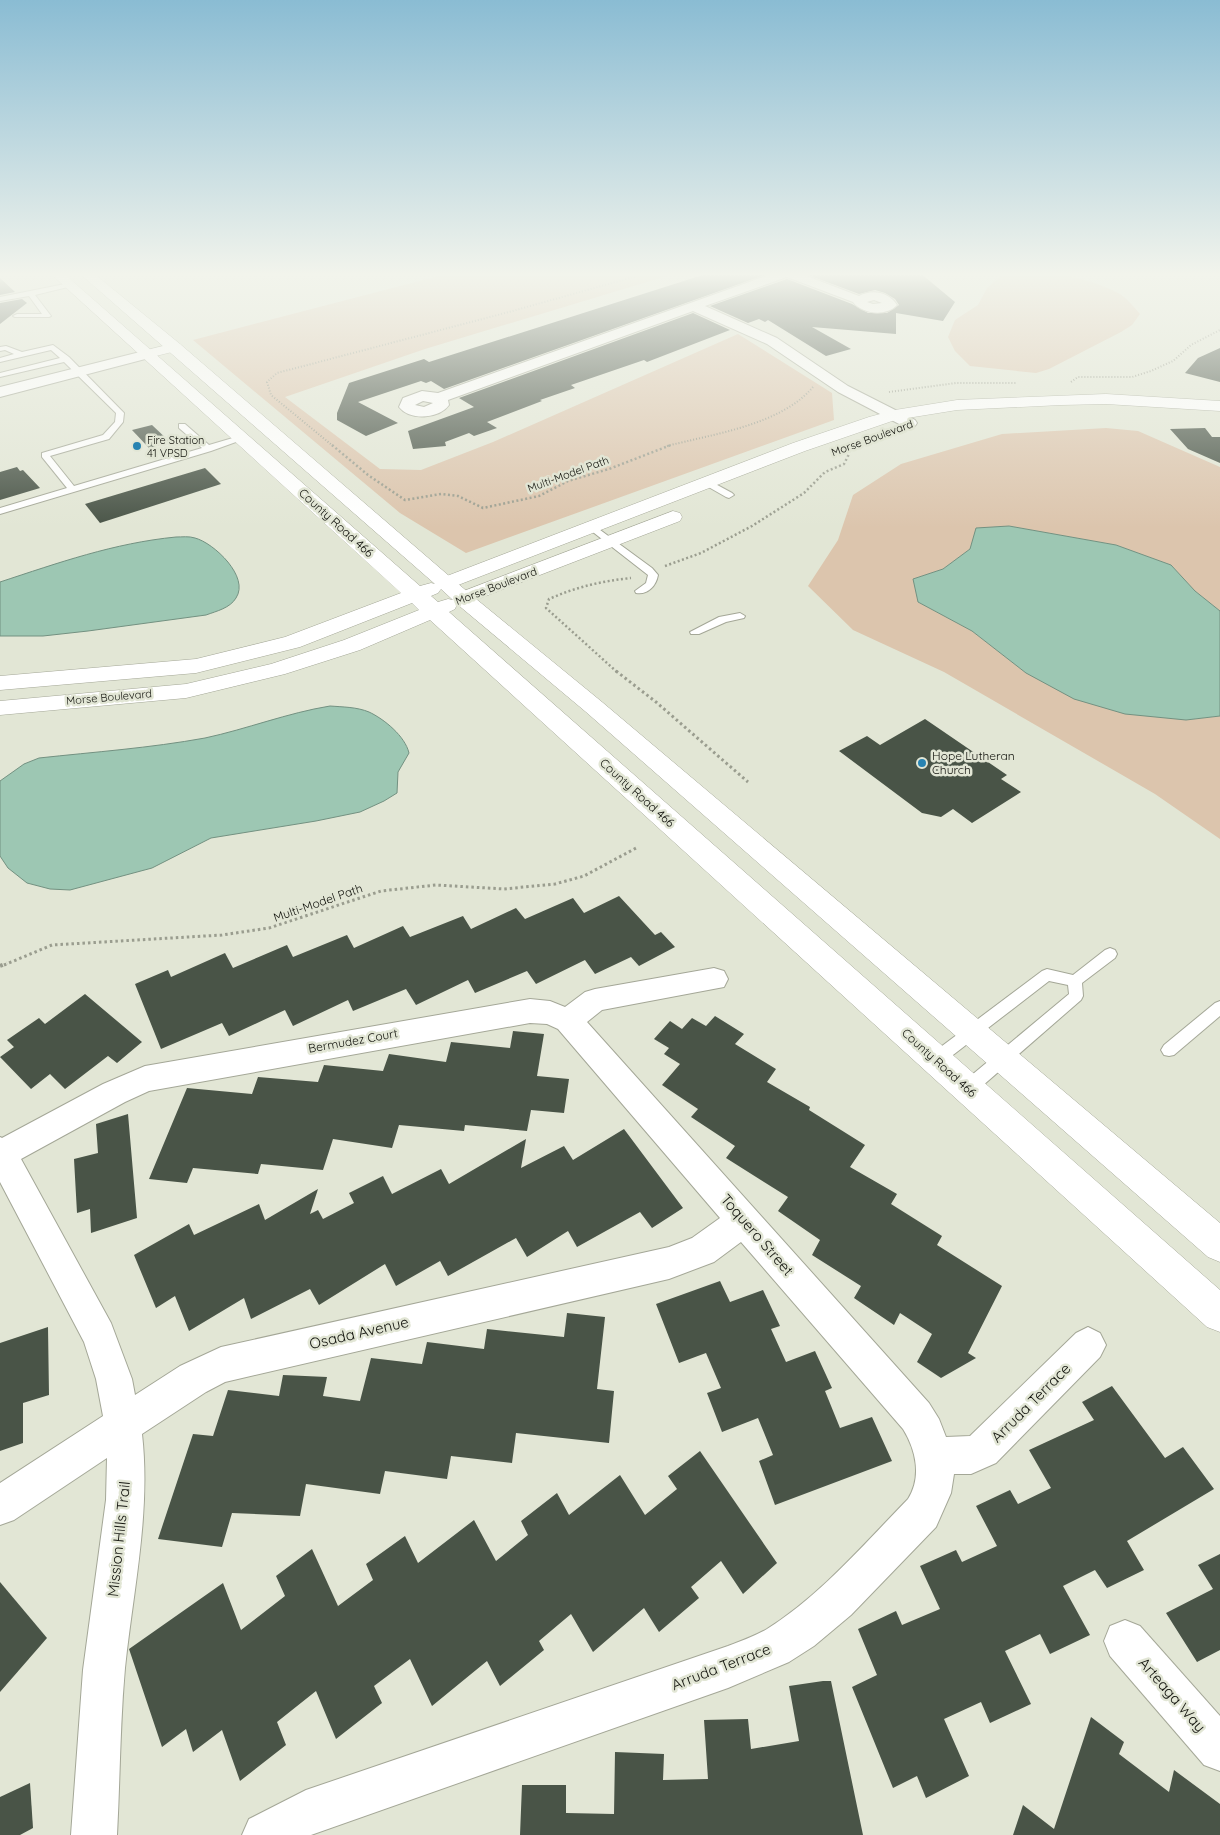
<svg xmlns="http://www.w3.org/2000/svg" width="1220" height="1835" viewBox="0 0 1220 1835" font-family="Quicksand,sans-serif">
<style>
.green{fill:#dcc5ad}
.water{fill:#9dc7b3;stroke:#739181}
.building{fill:#495447}
.lines{fill:none;stroke-linecap:round;stroke-linejoin:round}
.service-casing{stroke:#a4a797;stroke-width:2}
.minor-casing{stroke:#a4a797;stroke-width:2}
.tertiary-casing{stroke:#a4a797;stroke-width:1}
.secondary-casing{stroke:#a4a797;stroke-width:1}
.path-far3{stroke:#9a9d8f;stroke-width:2;stroke-dasharray:1 2;stroke-linecap:butt}
.path-far2{stroke:#9a9d8f;stroke-width:2.5;stroke-dasharray:2 2.5;stroke-linecap:butt}
.path-far1{stroke:#9a9d8f;stroke-width:3;stroke-dasharray:2.5 3;stroke-linecap:butt}
.path{stroke:#9a9d8f;stroke-width:4;stroke-dasharray:3 4.5;stroke-linecap:butt}
.service{fill:#fff;fill-rule:evenodd}
.minor{fill:#fff;fill-rule:evenodd}
.tertiary{fill:#fff;fill-rule:evenodd}
.secondary{fill:#fff;fill-rule:evenodd}
.poi-dot{fill:#2883b1;stroke:#e2e6d5;stroke-width:2}
.labels{text-anchor:middle;stroke-width:5;stroke-linejoin:round;paint-order:stroke}
.far-street-label{font-size:11px;fill:#11120c;stroke:#e2e6d5}
.far-poi-label{font-size:11px;fill:#11120c;stroke:#e2e6d5;text-anchor:start}
.street-label{font-size:12px;fill:#11120c;stroke:#e2e6d5}
.poi-label{font-size:12px;fill:#11120c;stroke:#e2e6d5;text-anchor:start}
.near-street-label{font-size:15px;fill:#11120c;stroke:#e2e6d5}
</style>
<rect width="100%" height="100%" fill="#e2e6d5"/>
<g class="green">
<polygon points="454,272 680,272 425,349 285,397 380,469 421,470 493,442 738,334 832,393 834,420 466,553 400,513 193,340"/>
<path d="M1024,272c30,0 66,6 94,21 9,5 15,13 22,21l-8,11 -11,7 -72,37 -13,4 -66,-7 -15,-15 -7,-14 7,-17 23,-15 9,-17 13,-11z"/>
<polygon points="1106,428 1138,431 1220,467 1220,611 1195,591 1171,565 1116,545 1009,526 970,549 943,569 914,579 918,602 972,631 1026,673 1186,720 1220,716 1220,839 1155,794 944,672 853,630 808,586 838,540 853,495 901,464 1002,434"/>
</g>
<g class="water">
<polygon points="1009,526 1116,545 1171,565 1195,591 1220,611 1220,716 1186,720 1125,714 1074,699 1026,673 972,631 918,602 913,579 943,569 970,549 976,528"/>
<path d="M176,537c6,0 13,-1 19,1 19,5 55,39 41,60 -6,10 -19,13 -30,17l-118,16 -45,5h-43v-54c58,-19 114,-39 176,-45z"/>
<path d="M330,706c13,1 27,1 39,6 15,7 36,24 40,41l-11,19 -1,21 -13,8 -24,11 -44,9 -105,17 -59,30 -82,22 -20,-1 -23,-6 -19,-15 -8,-12v-75l24,-17 15,-6c55,-6 111,-10 166,-20 42,-9 82,-25 125,-32z"/>
</g>
<g class="building">
<polygon points="712,272 773,272 444,389 431,381 426,383 421,381 358,402 398,423 366,436 337,420 337,413 349,383 424,359 429,362"/>
<polygon points="800,272 919,272 955,302 943,321 896,313 896,334 812,327 851,349 826,356 768,320 765,322 759,319 748,323 710,306 787,279 852,304 868,313 887,313 899,305 895,299 885,293 875,290 859,294"/>
<polygon points="0,278 15,292 0,295"/>
<polygon points="22,299 27,303 0,324 0,303"/>
<polygon points="693,313 730,330 647,362 644,360 571,385 575,388 540,400 542,401 487,422 497,428 474,436 469,433 445,442 446,446 413,449 408,431 474,407 459,398"/>
<polygon points="1220,348 1220,382 1185,373 1198,358"/>
<polygon points="152,425 170,442 149,448 132,430"/>
<polygon points="1205,428 1212,437 1220,437 1220,463 1188,449 1170,429"/>
<polygon points="17,467 20,471 23,470 40,488 0,500 0,472"/>
<polygon points="205,468 221,484 100,523 85,504"/>
<polygon points="925,719 1007,775 1001,779 1021,792 972,823 953,809 941,817 922,813 839,751 867,736 880,745"/>
<polygon points="619,896 655,935 661,932 675,947 639,966 631,957 595,974 585,960 536,984 527,971 475,993 468,980 416,1005 406,989 353,1011 348,1000 293,1026 285,1010 229,1036 222,1023 161,1049 135,984 168,970 171,977 225,953 233,968 287,945 293,957 347,935 354,948 403,926 410,937 463,916 471,929 516,908 525,919 573,898 584,913"/>
<polygon points="85,994 142,1042 117,1063 108,1056 65,1089 50,1074 31,1089 0,1057 14,1047 7,1040 39,1018 45,1024"/>
<polygon points="715,1016 744,1034 735,1044 776,1069 767,1082 810,1107 809,1110 865,1145 850,1167 897,1194 891,1204 942,1236 937,1245 1002,1286 968,1353 976,1358 941,1378 917,1362 932,1334 900,1313 894,1325 854,1298 861,1286 812,1255 820,1240 778,1211 788,1197 726,1158 735,1146 691,1117 698,1109 662,1085 680,1064 664,1054 669,1048 654,1039 670,1021 682,1029 692,1018 706,1026"/>
<polygon points="513,1031 544,1034 537,1076 569,1079 564,1113 531,1110 527,1131 465,1125 464,1131 399,1125 392,1148 333,1139 323,1170 261,1164 258,1174 193,1168 187,1183 149,1179 187,1088 252,1094 258,1077 318,1082 324,1065 383,1071 389,1054 446,1062 451,1042 510,1048"/>
<polygon points="128,1114 137,1218 91,1233 90,1209 77,1213 74,1159 98,1153 96,1124"/>
<polygon points="624,1129 683,1208 652,1228 640,1212 577,1247 568,1231 527,1257 516,1238 448,1276 440,1261 396,1286 385,1264 319,1305 310,1289 251,1319 244,1298 189,1331 175,1296 156,1308 134,1255 189,1224 194,1235 259,1204 265,1220 318,1189 310,1214 318,1210 323,1219 354,1203 349,1193 383,1176 392,1194 441,1169 449,1184 526,1139 521,1168 564,1146 573,1160"/>
<polygon points="720,1281 730,1302 763,1290 780,1326 771,1329 786,1362 815,1351 832,1388 825,1391 840,1428 872,1417 892,1461 775,1505 759,1461 773,1455 758,1418 722,1432 707,1393 721,1388 706,1353 679,1363 656,1304"/>
<polygon points="567,1313 605,1317 597,1389 614,1391 609,1443 516,1433 512,1463 451,1456 447,1479 385,1471 380,1494 306,1484 300,1516 232,1513 222,1547 158,1539 193,1434 213,1436 228,1390 279,1396 283,1375 327,1377 323,1396 360,1401 371,1358 422,1364 427,1342 484,1349 487,1329 564,1337"/>
<polygon points="48,1327 49,1395 23,1403 23,1443 0,1451 0,1343"/>
<polygon points="1112,1386 1165,1458 1183,1447 1214,1489 1127,1541 1144,1570 1107,1588 1095,1570 1063,1586 1090,1635 1050,1654 1040,1634 1005,1651 1031,1704 990,1723 981,1702 944,1719 969,1776 926,1798 917,1776 893,1788 852,1687 877,1675 858,1629 896,1611 902,1625 940,1609 920,1566 956,1550 962,1562 997,1546 976,1506 1010,1490 1018,1504 1051,1488 1029,1450 1094,1420 1082,1402"/>
<polygon points="700,1451 777,1563 743,1594 721,1561 691,1587 699,1598 659,1632 644,1608 593,1652 571,1614 539,1641 544,1650 500,1686 487,1661 432,1706 410,1659 374,1686 382,1703 336,1739 316,1691 277,1722 286,1745 240,1781 222,1730 193,1752 186,1729 162,1747 129,1649 223,1583 241,1630 285,1596 276,1576 312,1549 338,1606 373,1580 366,1564 405,1536 418,1563 474,1520 496,1561 528,1535 521,1521 557,1493 569,1515 620,1475 645,1515 677,1489 668,1476"/>
<polygon points="1220,1554 1220,1650 1197,1662 1166,1613 1213,1589 1198,1565"/>
<polygon points="0,1582 47,1638 0,1692"/>
<polygon points="823,1681 831,1681 863,1835 520,1835 522,1785 566,1785 566,1813 614,1814 615,1752 664,1754 663,1780 708,1779 704,1720 748,1719 751,1749 799,1741 789,1686"/>
<polygon points="1091,1717 1124,1742 1119,1754 1169,1792 1174,1770 1220,1804 1220,1835 1013,1835 1023,1805 1054,1829"/>
<polygon points="30,1783 33,1828 20,1835 0,1835 0,1797"/>
</g>
<g class="lines">
<g class="service-casing">
<g id="service">
<polygon points="70,283 73,285 72,286 35,295 51,316 49,317 15,317 13,316 17,314 42,314 29,296 0,301 0,297"/>
<polygon points="53,345 69,357 124,413 123,422 109,439 50,456 74,486 202,448 179,428 179,424 185,424 209,445 243,435 247,438 211,451 0,514 0,508 67,488 42,457 42,453 103,435 115,422 116,413 64,362 0,377 0,373 60,358 51,350 0,362 0,358 14,354 5,350 0,351 0,347 6,346 22,352"/>
<polygon points="708,480 732,493 734,495 729,498 726,497 705,485 704,483"/>
<path d="M592,524l60,44 6,7c-2,11 -10,20 -22,18l-1,-2 11,-8 2,-8 -59,-46 -2,-2z"/>
<polygon points="740,613 745,616 744,618 726,622 699,634 691,634 690,632 719,617"/>
<polygon points="1110,948 1115,950 1117,954 1115,958 1082,983 1083,996 1081,1000 973,1094 967,1096 961,1094 959,1089 961,1084 1069,994 1068,985 1049,981 940,1065 935,1067 930,1065 927,1060 930,1055 1042,971 1047,969 1073,975 1105,950"/>
<polygon points="1220,1001 1220,1016 1174,1055 1169,1056 1164,1055 1161,1050 1164,1045 1215,1003"/>
</g>
</g>
<g class="minor-casing">
<g id="minor">
<path d="M777,272h19l63,24c13,-7 30,-4 38,9 -11,12 -35,9 -44,-3l-66,-25 -82,29 72,32 71,48 67,34 2,3 -2,3h-12l-65,-34 -71,-48 -74,-33 -245,89 1,5c-10,14 -39,16 -50,2l4,-9 19,-7 16,2zM874,300l8,3 -9,1 -6,-2zM423,401l10,2 -9,4 -9,-2z"/>
<polygon points="148,350 153,351 155,354 153,357 0,397 0,387"/>
<path d="M714,968l10,3 4,8 -4,8 -122,23 -15,12 342,381 10,16 7,18 24,-1 106,-103 12,-6 12,6 6,12 -6,12 -104,106 -25,11h-17l-3,19 -15,34 -85,88 -37,31 -25,16 -61,26 -417,147h-69l7,-16 57,-29 422,-144c13,-5 27,-10 39,-17 54,-34 97,-85 141,-130 14,-22 8,-49 -5,-70l-162,-187 -27,20 -45,17 -444,103 -19,10 -64,42c9,78 -9,157 -17,234 -5,55 -5,112 -8,167h-46l12,-165 23,-170 1,-42 -93,62 -14,5v-42l103,-67 -7,-37 -12,-37 -84,-160v-45l2,1 101,-54 42,-18 385,-67 20,2 15,6 20,-15 10,-3zM530,1023l17,1 11,5 162,189 -28,20 -23,9 -448,100 -41,19 -45,29 -3,-16 -21,-56 -90,-164 104,-57 24,-11z"/>
<polygon points="1125,1620 1140,1626 1220,1716 1220,1771 1204,1765 1110,1656 1104,1641 1110,1626"/>
</g>
</g>
<g class="tertiary-casing">
<g id="tertiary">
<polygon points="175,343 180,344 182,347 180,350 148,358 143,357 141,354 143,351"/>
<polygon points="1106,394 1220,401 1220,411 1106,404 1061,405 957,410 895,420 805,451 453,587 446,589 439,587 436,583 439,579 793,443 869,417 895,410 957,400"/>
<polygon points="673,511 680,513 682,517 680,521 470,602 463,604 456,602 453,598 456,594"/>
</g>
</g>
<g class="secondary-casing">
<path id="secondary" d="M49,272h13l358,314 11,-3 4,1 -357,-312h14l88,72 290,250 132,108 618,521v39l-12,-5 -622,-545 -129,-108 -2,5 -6,3 771,678v42l-13,-5 -777,-707 -70,30 -75,24 -99,24 -186,17v-14l186,-17 85,-20 73,-24 75,-30 -7,-7 -112,44 -104,26 -196,17v-14l196,-17 89,-22 116,-44zM441,589l12,11 -5,-1 -10,3 -7,-6 7,-3z"/>
</g>
<g class="path-far3">
<polyline points="1071,382 1078,377 1132,377 1151,371 1173,361 1191,345 1220,330"/>
<polyline points="889,392 956,383 1017,383"/>
<polyline points="333,446 271,395 267,382 277,373 509,312 651,272"/>
<path d="M667,446c46,-12 114,-21 146,-59"/>
</g>
<g class="path-far2">
<polyline points="332,445 368,475 405,500 441,494 458,496 483,508 539,496 568,481 609,469 671,445"/>
<polyline points="665,566 701,553 752,526 804,493 825,472 844,464 849,454 847,448"/>
<path d="M617,672l-71,-64 3,-9c27,-12 53,-18 82,-21"/>
</g>
<g class="path-far1">
<polyline points="616,671 656,702 748,782"/>
<polyline points="4,965 52,945 222,935 269,928 381,891 436,885 504,889 555,884 584,876 638,847"/>
</g>
<polyline class="path" points="0,966 7,963"/>
<use href="#service" class="service"/>
<use href="#minor" class="minor"/>
<use href="#tertiary" class="tertiary"/>
<use href="#secondary" class="secondary"/>
</g>
<linearGradient id="sky" x2="0" y2="1"><stop stop-color="#8abcd3"/><stop offset="0.52" stop-color="#f2f4ec"/><stop offset="1" stop-color="#f2f4ec" stop-opacity="0"/></linearGradient>
<rect width="1220" height="528" fill="url(#sky)"/>
<g class="poi-dot">
<circle cx="137" cy="446" r="5"/>
<circle cx="922" cy="763" r="5"/>
</g>
<g class="labels">
<g class="far-street-label">
<text transform="translate(872 438) rotate(-20)" y="4">Morse Boulevard</text>
<text transform="translate(568 474) rotate(-20)" y="4">Multi-Model Path</text>
<text transform="translate(496 586) rotate(-21)" y="4">Morse Boulevard</text>
<text transform="translate(109 697) rotate(-5)" y="4">Morse Boulevard</text>
</g>
<g class="far-poi-label">
<text x="147" y="444">Fire Station<tspan x="147" dy="13">41 VPSD</tspan></text>
</g>
<g class="street-label">
<text transform="translate(336 523) rotate(42)" y="4">County Road 466</text>
<text transform="translate(637 793) rotate(42)" y="4">County Road 466</text>
<text transform="translate(318 903) rotate(-19)" y="4">Multi-Model Path</text>
<text transform="translate(353 1041) rotate(-10)" y="4">Bermudez Court</text>
<text transform="translate(939 1063) rotate(42)" y="4">County Road 466</text>
</g>
<g class="poi-label">
<text x="932" y="760">Hope Lutheran<tspan x="932" dy="14">Church</tspan></text>
</g>
<g class="near-street-label">
<text transform="translate(757 1235) rotate(49)" y="5">Toquero Street</text>
<text transform="translate(359 1333) rotate(-13)" y="5">Osada Avenue</text>
<text transform="translate(1031 1403) rotate(-45)" y="5">Arruda Terrace</text>
<text transform="translate(119 1539) rotate(-84)" y="5">Mission Hills Trail</text>
<text transform="translate(721 1667) rotate(-21)" y="5">Arruda Terrace</text>
<text transform="translate(1172 1695) rotate(49)" y="5">Arteaga Way</text>
</g>
</g>
</svg>
